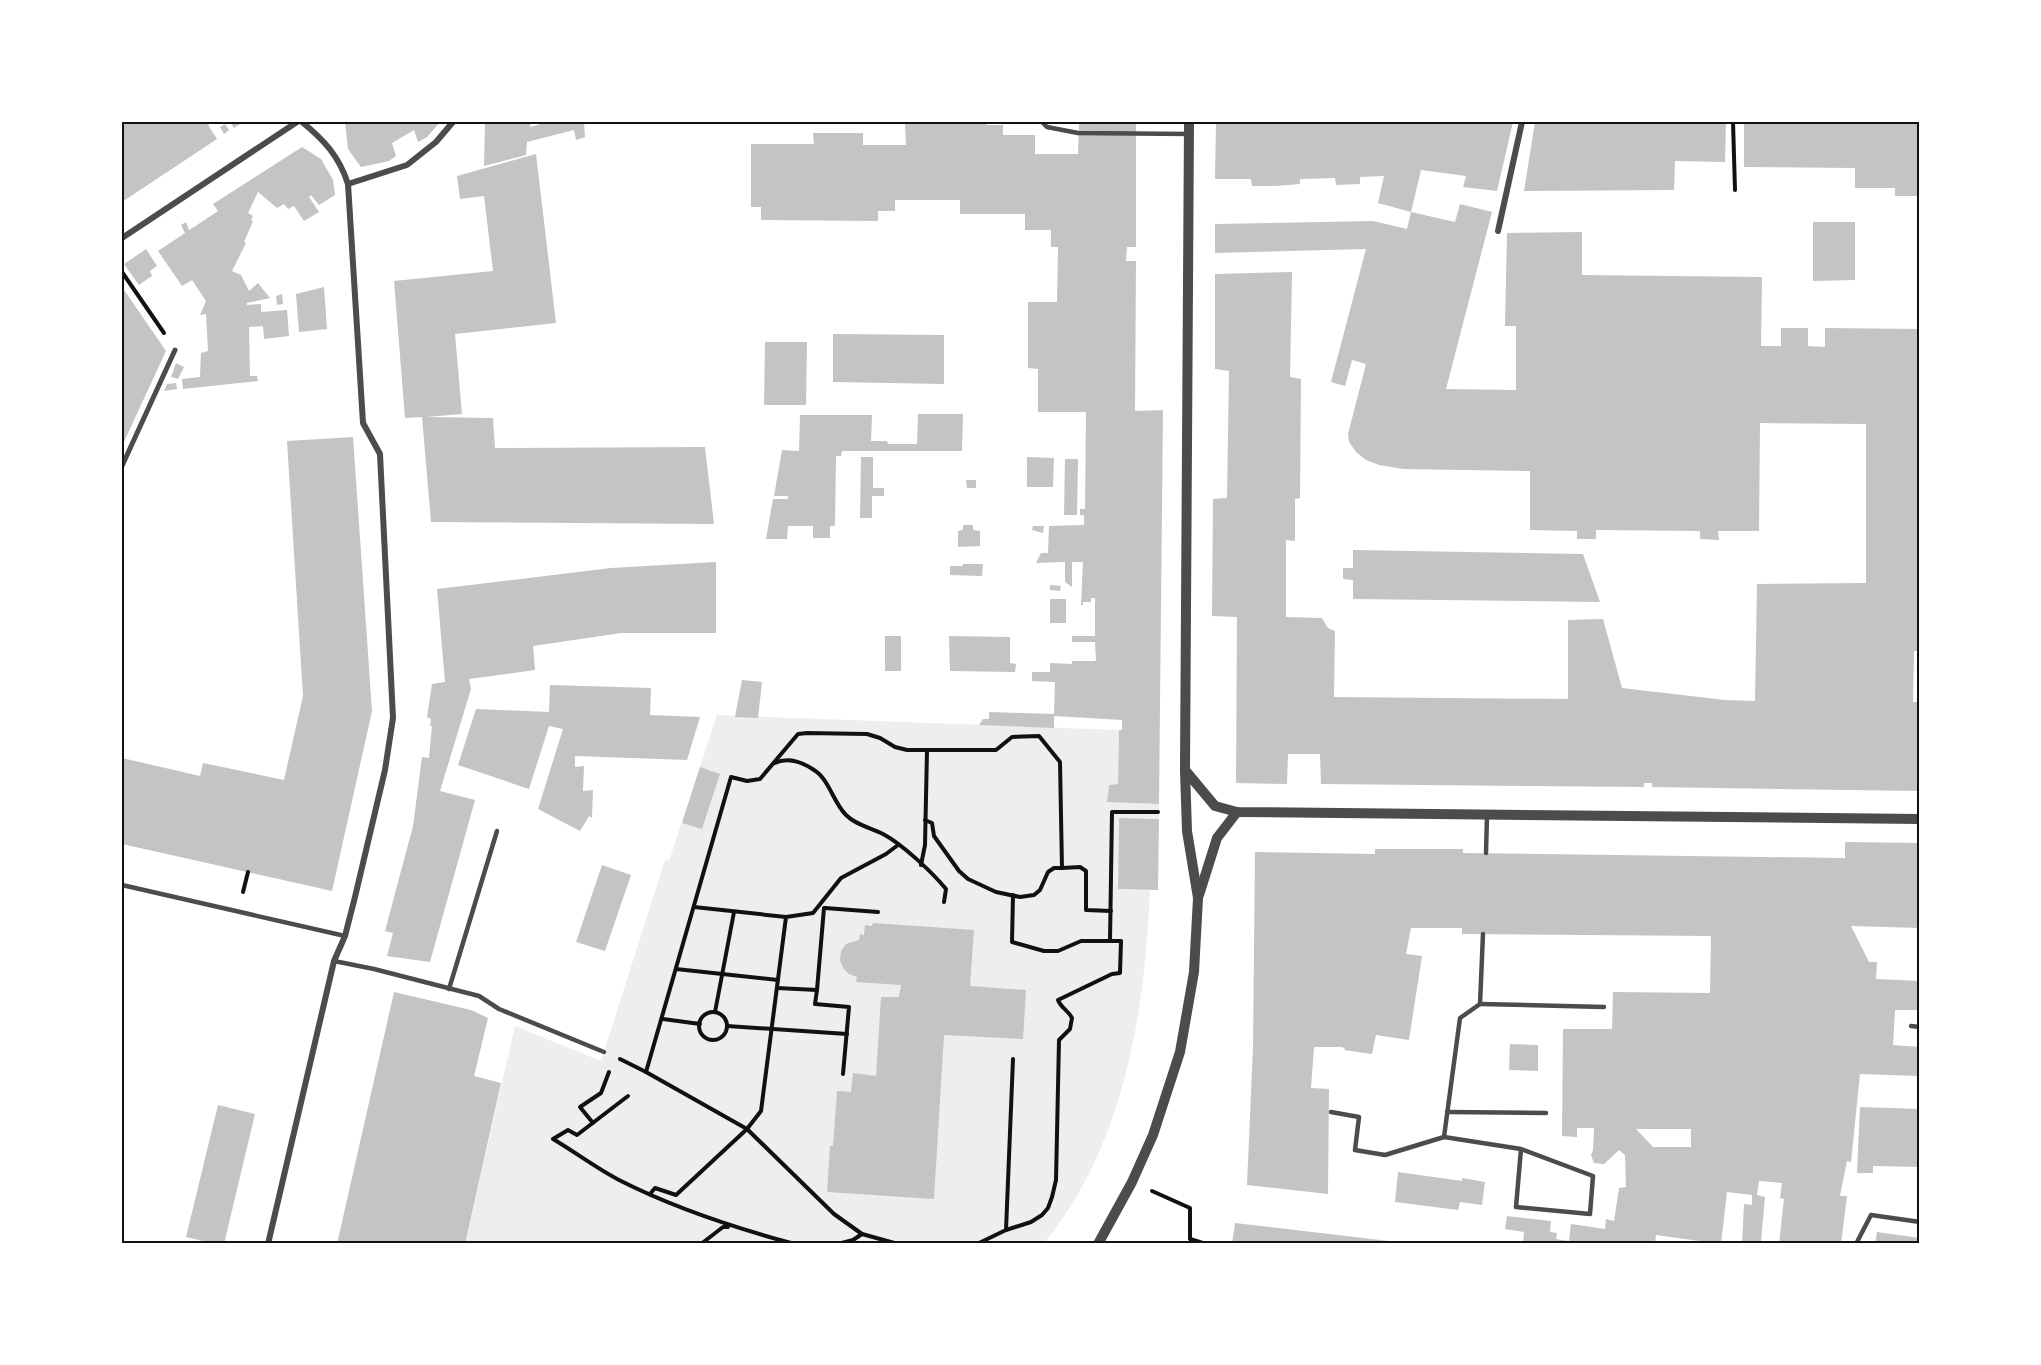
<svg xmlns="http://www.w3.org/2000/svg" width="2041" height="1365" viewBox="0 0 2041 1365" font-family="'Space Grotesk',sans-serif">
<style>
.green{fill:#eee}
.building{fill:#c4c4c4;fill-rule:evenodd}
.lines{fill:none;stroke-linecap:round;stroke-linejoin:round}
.path{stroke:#111;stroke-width:4}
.service{stroke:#4c4c4c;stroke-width:4.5}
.pedestrian{stroke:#4c4c4c;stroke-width:5}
.minor{stroke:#4c4c4c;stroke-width:6}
.tertiary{stroke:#4c4c4c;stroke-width:10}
.neatline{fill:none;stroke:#111;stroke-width:2}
</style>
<rect width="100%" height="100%" fill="#fff"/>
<path class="green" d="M717,715l402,15 -1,54 -9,1 -2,17 52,2v15l-40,-1 -1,71 32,1c-5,121 -26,257 -106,353l-579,1 50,-218 86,35 64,-201 4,1z"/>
<g class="building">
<polygon points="122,122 213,122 208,125 217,139 122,202"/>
<polygon points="230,122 243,122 234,128"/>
<polygon points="345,122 440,122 427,137 418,142 414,130 392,143 396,156 389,161 361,167 348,149"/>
<polygon points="485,122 531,122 530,127 548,122 584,122 585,137 576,140 574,130 527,142 526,155 484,166"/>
<polygon points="938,122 987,122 987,125 1003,125 1003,135 1035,135 1035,154 1078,154 1079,122 1136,122 1136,247 1127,247 1126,261 1136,261 1135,411 1163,410 1159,804 1107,802 1109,785 1118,784 1119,730 1122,730 1122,720 1054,716 1054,728 979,725 983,719 989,719 989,712 1054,714 1055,682 1032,681 1032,672 1050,672 1050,663 1072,664 1072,661 1096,661 1095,642 1072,642 1072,636 1095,636 1095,598 1091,598 1091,602 1083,602 1083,605 1081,605 1083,562 1072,562 1072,587 1065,582 1065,562 1036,563 1041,553 1048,553 1049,526 1084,525 1084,515 1080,515 1080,509 1085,509 1086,412 1038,412 1038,369 1028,368 1028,302 1057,302 1058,247 1051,247 1051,230 1025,230 1025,214 960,214 960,200 895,200 895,211 878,211 878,221 761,220 761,207 751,207 751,144 814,144 813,133 863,133 863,145 906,145 905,124 938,124"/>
<polygon points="1216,122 1513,122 1497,191 1463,187 1466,176 1421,170 1411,212 1455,222 1460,204 1492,212 1446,389 1516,390 1516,326 1505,326 1507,233 1582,232 1582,275 1762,277 1761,346 1781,346 1781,328 1808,328 1808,346 1825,347 1825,328 1920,329 1920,651 1914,651 1913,702 1920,702 1920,791 1652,787 1652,783 1644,783 1644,787 1321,784 1320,754 1288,754 1287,784 1236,783 1237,617 1212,616 1213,499 1227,498 1229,371 1215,369 1215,274 1292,272 1290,377 1301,379 1300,498 1295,499 1295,541 1286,540 1286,617 1322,618 1328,628 1335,631 1334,697 1568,699 1568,620 1603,619 1622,688 1725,700 1755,701 1757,584 1866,583 1866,424 1760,423 1759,531 1718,531 1719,540 1700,539 1700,531 1596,530 1596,539 1577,539 1577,531 1530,530 1530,471 1403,469 1379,465 1366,460 1356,452 1349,442 1348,434 1366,364 1352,360 1345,386 1331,382 1366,249 1215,253 1215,224 1373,221 1407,229 1411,212 1378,203 1384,176 1360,177 1360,184 1336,185 1335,178 1300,179 1300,184 1276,186 1252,186 1251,179 1215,179"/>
<polygon points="1535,122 1726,122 1725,162 1675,161 1674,190 1524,191"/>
<polygon points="1744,122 1920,122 1920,196 1895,196 1895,188 1855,188 1855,168 1744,167"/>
<polygon points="225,124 229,130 224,134 220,127"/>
<polygon points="302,147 321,159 333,180 335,195 319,205 311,195 309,197 319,212 304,221 294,206 288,209 284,204 277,208 258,192 248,213 253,216 251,221 253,221 244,242 246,243 232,271 241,275 249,291 258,283 270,298 247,303 247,305 261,304 261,312 287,310 289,336 264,339 263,326 249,327 250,376 257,376 258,381 183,389 182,379 200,377 201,353 208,351 206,314 200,315 206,301 192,280 182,286 158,251 185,233 181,225 186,222 189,230 194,227 218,211 213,204"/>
<polygon points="536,154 556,323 455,334 462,414 426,417 493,418 495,448 705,447 714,524 431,522 422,417 405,418 394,281 493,271 484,196 460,199 457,176"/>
<polygon points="1813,222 1855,222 1855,280 1813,281"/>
<polygon points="146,249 157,266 150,271 152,276 139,285 124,264"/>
<polygon points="122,287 166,351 122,446"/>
<polygon points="324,287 327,329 299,332 296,294"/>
<polygon points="282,294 283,304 277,305 276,296"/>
<polygon points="833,334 944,335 944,384 833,382"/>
<polygon points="765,342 807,342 806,405 764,405"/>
<polygon points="176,363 184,367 178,379 171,377"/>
<polygon points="176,383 177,389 164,391 167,384"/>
<polygon points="918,414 963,414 962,451 842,451 841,456 836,456 835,526 830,526 830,538 813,538 813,526 788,526 787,539 766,539 773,499 788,499 788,496 774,496 782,450 799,451 800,415 872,415 871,441 887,441 888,444 917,444"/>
<polygon points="353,437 372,711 332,891 122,844 122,758 200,776 203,763 284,780 303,696 287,441"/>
<polygon points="861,457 873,457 873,488 884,488 884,496 872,496 872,518 860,518"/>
<polygon points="1027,457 1054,458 1053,487 1027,487"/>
<polygon points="1065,459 1078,459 1077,515 1064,515"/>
<polygon points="966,480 976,480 976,488 967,488"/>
<polygon points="963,525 973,525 973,530 980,531 980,546 958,547 958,531 963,530"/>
<polygon points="1033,526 1044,526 1043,533 1032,530"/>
<polygon points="1353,550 1583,554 1600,602 1353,599 1353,580 1343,579 1343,568 1353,568"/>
<polygon points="716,562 716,633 621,633 533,646 535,670 469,679 471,689 440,791 475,800 430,962 387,956 393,933 385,931 413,826 422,757 429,758 432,726 430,726 431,719 427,717 432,684 445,682 437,589 611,568"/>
<polygon points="963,564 983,564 982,576 950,575 950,566 963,566"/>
<polygon points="1050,585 1061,586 1060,591 1050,590"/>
<rect x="1050" y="599" width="16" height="24"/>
<rect x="885" y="636" width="16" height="35"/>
<polygon points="949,636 1010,637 1010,663 1016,664 1015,672 950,671"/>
<polygon points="742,680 762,682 758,718 735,717"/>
<polygon points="550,685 651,688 650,715 700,717 687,760 575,756 575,767 584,766 583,791 593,790 592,818 589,816 580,831 538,809 563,729 549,726 529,789 458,765 476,709 549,712"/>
<polygon points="700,767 720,774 702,829 682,823"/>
<polygon points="1119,818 1159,819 1158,890 1118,889"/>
<path d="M1845,842l75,1v85l-69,-2 18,36h8l-1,17 44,2v29h-25l-2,35 27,2v29l-60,-2 -9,88 -4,-1 -7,35h7l-6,48h-62l5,-45 -4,-1 2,-15 -23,-2 -2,14 8,2 -4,44 11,3h-30l2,-40 8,1v-10l-25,-3 -6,52 -65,-9 -1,9h-132l1,-12 -19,-3 2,-13 44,5 -1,11 7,1 -1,6 13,2 2,-17 34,5 1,-10 8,2 5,-33 7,-1 -1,-32 -6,-5 -15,14 -10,-1 -3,-8 2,-5 1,-22h-17v9l-15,-1 1,-107h49l1,-37 97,1 1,-57 -249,-2v-6h-51l-5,26 16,2 -13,84 -33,-5 -4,19 -28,-4 1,-2 -4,-1h-27l-3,41 18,1 -1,105 -81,-9 6,-138 2,-195 120,2v-5h88v4l382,5zM1636,1129h55v18h-38z"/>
<polygon points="602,865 631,875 605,951 576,942"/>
<polygon points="873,923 974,930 970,986 1026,990 1023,1039 944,1035 934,1199 827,1192 830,1146 833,1146 837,1091 851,1092 853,1073 876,1076 881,997 899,997 901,985 856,982 857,977 849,974 843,968 840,960 841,951 846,944 859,940 860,934 864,935 865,925 872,926"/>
<polygon points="394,992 471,1010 488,1018 474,1076 501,1083 465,1244 337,1244"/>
<polygon points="1510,1044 1538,1045 1538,1071 1509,1070"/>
<polygon points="218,1105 255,1114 224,1244 215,1244 186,1237"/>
<polygon points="1860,1107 1920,1109 1920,1167 1873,1166 1873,1173 1857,1173"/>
<polygon points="1398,1172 1462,1181 1462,1178 1485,1182 1482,1205 1460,1202 1458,1210 1395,1202"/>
<polygon points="1235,1223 1397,1242 1396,1244 1232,1244"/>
<polygon points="1877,1232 1920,1238 1920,1244 1875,1244"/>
</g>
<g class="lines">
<g class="path">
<polyline points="1733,122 1735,190"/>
<polyline points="122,272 164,333"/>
<path d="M775,763c13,-6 27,-1 39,7 15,9 19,32 32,45 11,11 24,12 37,19 19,10 49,38 63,55l-2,13"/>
<polyline points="925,820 932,823 934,836 959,871 968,879 996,892 1020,897 1034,895 1040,890 1048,872 1054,868 1062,868"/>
<polyline points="921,865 925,845 927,750"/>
<polyline points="243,892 248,872"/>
<polyline points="1013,895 1012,942 1044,951 1058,951 1081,941 1110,941"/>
<polyline points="694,907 786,917"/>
<polyline points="825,908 878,912"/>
<polyline points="676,969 778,980"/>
<polyline points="777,988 817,990 824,908"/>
<polyline points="817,990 815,1004 849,1007 843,1074"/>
<polyline points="715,1012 734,912"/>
<circle cx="713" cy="1026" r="14"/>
<polyline points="663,1019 700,1024"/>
<polyline points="727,1026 847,1034"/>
<polyline points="620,1059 646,1072 747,1129 834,1214 862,1234 898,1244"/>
<polyline points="646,1072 731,777 747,781 760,779 798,734 807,733 867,734 880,738 895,747 907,750 996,750 1012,737 1039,736 1060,762 1062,868 1080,867 1086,871 1086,910 1111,911"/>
<path d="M628,1096l-51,39 -9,-5 -15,9c22,13 43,29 66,41 55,28 113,47 172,63"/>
<polyline points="593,1123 580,1107 601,1093 609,1072"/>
<polyline points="1152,1191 1190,1208 1190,1239 1206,1244"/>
<polyline points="650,1194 655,1188 676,1195 747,1129 761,1111 786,917 813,913 841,878 886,854 898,845"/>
<path d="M1006,1230l25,-8 11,-7 6,-7 4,-11 4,-17 3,-140 11,-11 2,-11c-4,-8 -11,-10 -14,-18l54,-26 8,-1 1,-32h-11l2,-129h46"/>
<polyline points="701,1244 723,1227 728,1227"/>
<polyline points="755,1244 810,1244"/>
<polyline points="838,1244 853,1240 862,1234"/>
<polyline points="977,1244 1006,1230 1013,1059"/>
</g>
<g class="service">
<polyline points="1042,122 1047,127 1078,133 1189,134"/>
<polyline points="1486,853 1487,815"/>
<polyline points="122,885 345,936"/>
<polyline points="334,961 374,969 479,996 499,1009 604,1052"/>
<polyline points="449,989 497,831"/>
<polyline points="1480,1004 1604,1007"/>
<polyline points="1911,1026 1920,1027"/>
<polyline points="1331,1112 1359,1117 1355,1150 1385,1155 1444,1137 1460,1018 1480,1004 1483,934"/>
<polyline points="1447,1112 1546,1113"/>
<polyline points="1444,1137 1521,1149 1593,1176 1590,1214 1516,1207 1521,1149"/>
<polyline points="1856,1244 1871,1215 1920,1222"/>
</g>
<polyline class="pedestrian" points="122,466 175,350"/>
<g class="minor">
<polyline points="348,184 407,165 436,142 453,122"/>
<polyline points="1498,231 1522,122"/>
<polyline points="122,238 297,122"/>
<path d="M268,1244l66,-283 11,-25 10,-39 30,-127 8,-52 -13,-264 -17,-31 -15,-239c-9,-28 -24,-44 -46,-62"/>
</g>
<g class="tertiary">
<path d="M1185,770l30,36 22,6c227,3 455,3 683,7"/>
<polyline points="1199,895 1217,838 1237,812"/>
<polyline points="1098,1244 1132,1182 1153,1135 1180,1052 1194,972 1198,898 1187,831 1185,770 1189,122"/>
</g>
</g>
<rect width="2041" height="1365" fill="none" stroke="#ffffff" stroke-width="246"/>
<rect x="123" y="123" width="1795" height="1119" class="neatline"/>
</svg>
